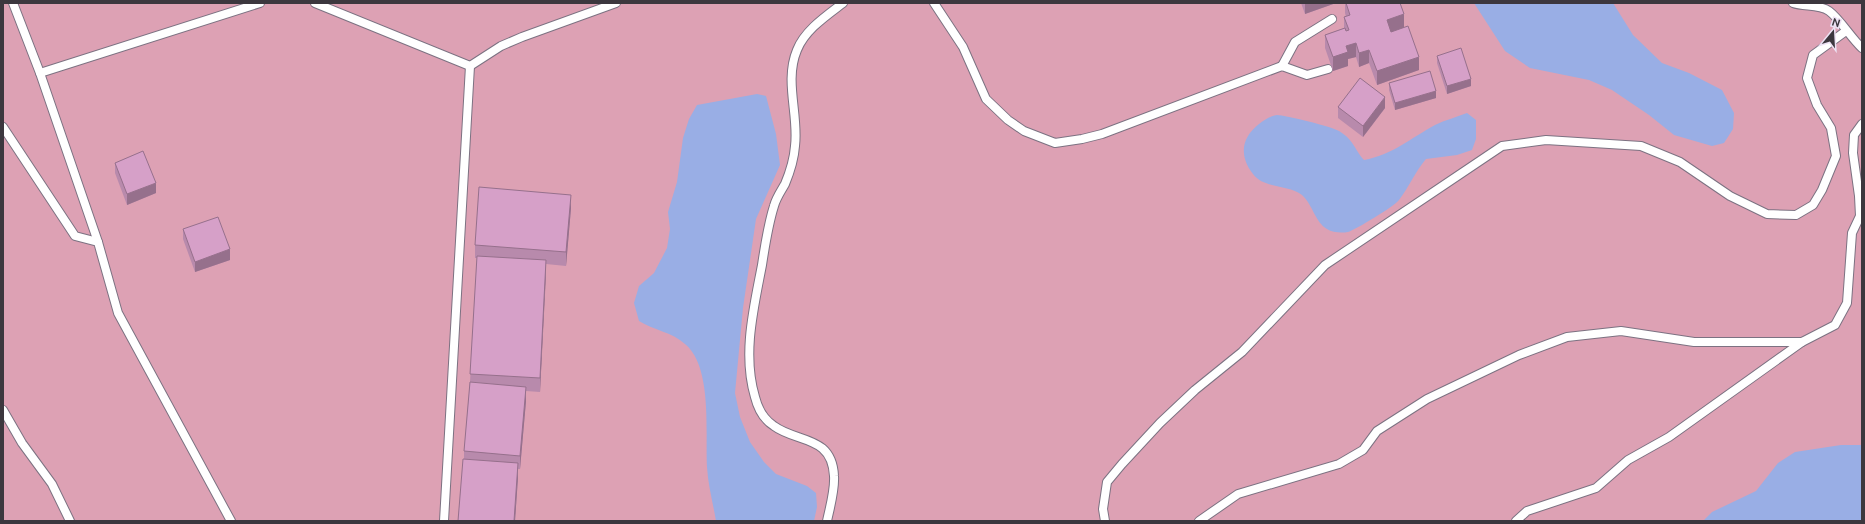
<svg xmlns="http://www.w3.org/2000/svg" width="1865" height="524" viewBox="0 0 1865 524" font-family="Ubuntu,sans-serif">
<style>
.green{fill:#dda1b4}
.water{fill:#99aee5}
.lines{fill:none;stroke-linecap:round;stroke-linejoin:round}
.lane-casing{stroke:#7c7282;stroke-width:10}
.lane{stroke:#fff;stroke-width:8}
.wall{fill:#b88aac}
.shaded-wall{fill:#96708c}
.building{fill:#d6a0c8;stroke:#96708c}
</style>
<rect width="100%" height="100%" fill="#ede2f4"/>
<rect class="green" x="3" y="3" width="1859" height="518"/>
<g class="water">
<polygon points="1474,3 1613,3 1633,35 1662,63 1689,73 1722,90 1734,113 1733,129 1724,143 1712,146 1674,135 1649,115 1612,90 1589,80 1530,68 1505,51"/>
<path d="M757,94l9,2 10,38 4,31 -24,54 -13,89 -8,85 5,24 10,25 14,20 12,12 31,12 9,7 1,14 -3,14h-98c-3,-18 -8,-36 -9,-54 -2,-33 6,-100 -22,-123 -13,-12 -32,-14 -46,-23l-5,-18 5,-17 15,-13 13,-25 3,-19 -2,-17 9,-30 6,-44 6,-19 8,-14z"/>
<path d="M1467,113l9,7v19l-4,11 -15,5 -31,4c-11,13 -17,28 -27,41 -4,6 -44,30 -51,32 -6,1 -15,1 -21,-3 -12,-7 -14,-24 -25,-34 -14,-11 -38,-6 -49,-21 -14,-18 -12,-36 6,-50 5,-4 11,-8 18,-9 8,0 56,12 62,16 15,9 15,18 25,29 28,-5 47,-22 71,-35 10,-5 22,-8 32,-12z"/>
<polygon points="1841,445 1862,445 1862,521 1703,521 1712,512 1756,491 1778,463 1795,452"/>
</g>
<g class="lines">
<g class="lane-casing">
<g id="lane">
<polyline points="13,3 40,73 98,242"/>
<polyline points="315,3 470,66 501,46 522,37 616,3"/>
<polyline points="934,3 963,47 986,99 1008,120 1024,131 1055,143 1082,139 1102,134 1282,66 1307,75 1328,69"/>
<path d="M1793,3c11,4 26,1 36,8 11,8 22,27 33,37"/>
<polyline points="1282,66 1295,42 1332,19"/>
<polyline points="40,73 260,3"/>
<polyline points="3,127 75,236 98,242 118,313 231,521"/>
<polyline points="3,410 22,443 52,484 70,521"/>
<polyline points="444,521 470,66"/>
<path d="M827,521c3,-14 8,-31 7,-45 -2,-41 -37,-33 -60,-50 -11,-7 -16,-17 -19,-29 -13,-43 -1,-90 7,-132 3,-20 6,-40 12,-59 2,-8 7,-15 11,-22 5,-12 9,-24 10,-38 4,-31 -11,-65 2,-96 8,-20 29,-34 46,-47"/>
<polyline points="1105,521 1103,509 1107,482 1122,464 1160,423 1195,390 1242,352 1325,265 1502,146 1546,140 1641,146 1680,162 1730,196 1767,214 1796,215 1813,205 1822,190 1836,156 1831,128 1817,105 1807,78 1813,55 1846,31"/>
<polyline points="1199,521 1238,494 1339,464 1363,450 1377,431 1427,399 1519,355 1567,337 1621,331 1694,342 1802,342 1835,325 1847,303 1852,233 1860,216 1859,196 1853,153 1854,135 1862,124"/>
<polyline points="1516,521 1527,511 1596,488 1628,460 1669,437 1802,342"/>
</g>
</g>
<use href="#lane" class="lane"/>
</g>
<g class="wall">
<polygon points="1301,3 1336,3 1305,14"/>
<polygon points="1345,3 1400,3 1404,27 1419,70 1377,85 1369,63 1359,67 1356,57 1348,59 1348,66 1333,71 1325,48 1325,35 1344,28 1344,17 1346,17 1345,13"/>
<polygon points="1437,56 1471,86 1447,94 1437,63"/>
<polygon points="1389,83 1436,98 1395,110 1389,90"/>
<polygon points="1338,107 1385,108 1363,137 1338,118"/>
<polygon points="115,163 156,193 127,205 115,173"/>
<polygon points="571,208 566,266 546,264 540,392 526,391 526,401 520,469 518,469 518,477 515,521 458,521 464,459 464,451 470,382 477,258 475,258 475,245"/>
<polygon points="183,229 230,260 195,272 183,239"/>
</g>
<g class="shaded-wall">
<polygon points="1306,3 1336,3 1305,14 1305,4"/>
<polygon points="1404,14 1404,28 1387,34 1387,20"/>
<polygon points="1356,43 1356,57 1348,59 1348,66 1333,71 1333,57 1346,46"/>
<polygon points="1369,50 1369,63 1359,67 1359,53"/>
<polygon points="1419,57 1419,70 1377,85 1377,71"/>
<polygon points="1471,79 1471,86 1447,94 1447,86"/>
<polygon points="1436,91 1436,98 1395,110 1395,103"/>
<polygon points="1385,97 1385,108 1363,137 1363,126"/>
<polygon points="156,183 156,193 127,205 127,194"/>
<polygon points="571,195 571,208 566,266 566,252"/>
<polygon points="230,249 230,260 195,272 195,262"/>
<polygon points="546,260 546,274 540,392 540,378"/>
<polygon points="526,387 526,401 520,469 520,456"/>
<polygon points="518,463 518,477 515,521 514,521"/>
</g>
<g class="building">
<polygon points="1346,3 1400,3 1404,14 1387,20 1391,32 1408,26 1419,57 1377,71 1369,50 1359,53 1356,43 1346,46 1348,52 1333,57 1325,35 1345,28 1346,31 1349,30 1344,17 1350,15"/>
<polygon points="1461,48 1471,79 1447,86 1437,56"/>
<polygon points="1430,71 1436,91 1395,103 1389,83"/>
<polygon points="1360,78 1385,97 1363,126 1338,107"/>
<polygon points="143,151 156,183 127,194 115,163"/>
<polygon points="479,187 571,195 566,252 475,245"/>
<polygon points="218,217 230,249 195,262 183,229"/>
<polygon points="477,256 546,260 540,378 470,374"/>
<polygon points="470,382 526,387 520,456 464,451"/>
<polygon points="463,459 518,463 514,521 458,521"/>
</g>
<rect width="1865" height="524" fill="none" stroke="#3c373e" stroke-width="8"/>
<g transform="translate(1833 32) rotate(18)" stroke="#ede2f4" stroke-width="3" paint-order="stroke">
<path d="M0-3L7 15L0 10L-7 15Z" fill="#3c373e"/>
<text y="-6" font-size="11" font-weight="bold" text-anchor="middle" fill="#3c373e">N</text>
</g>
</svg>
